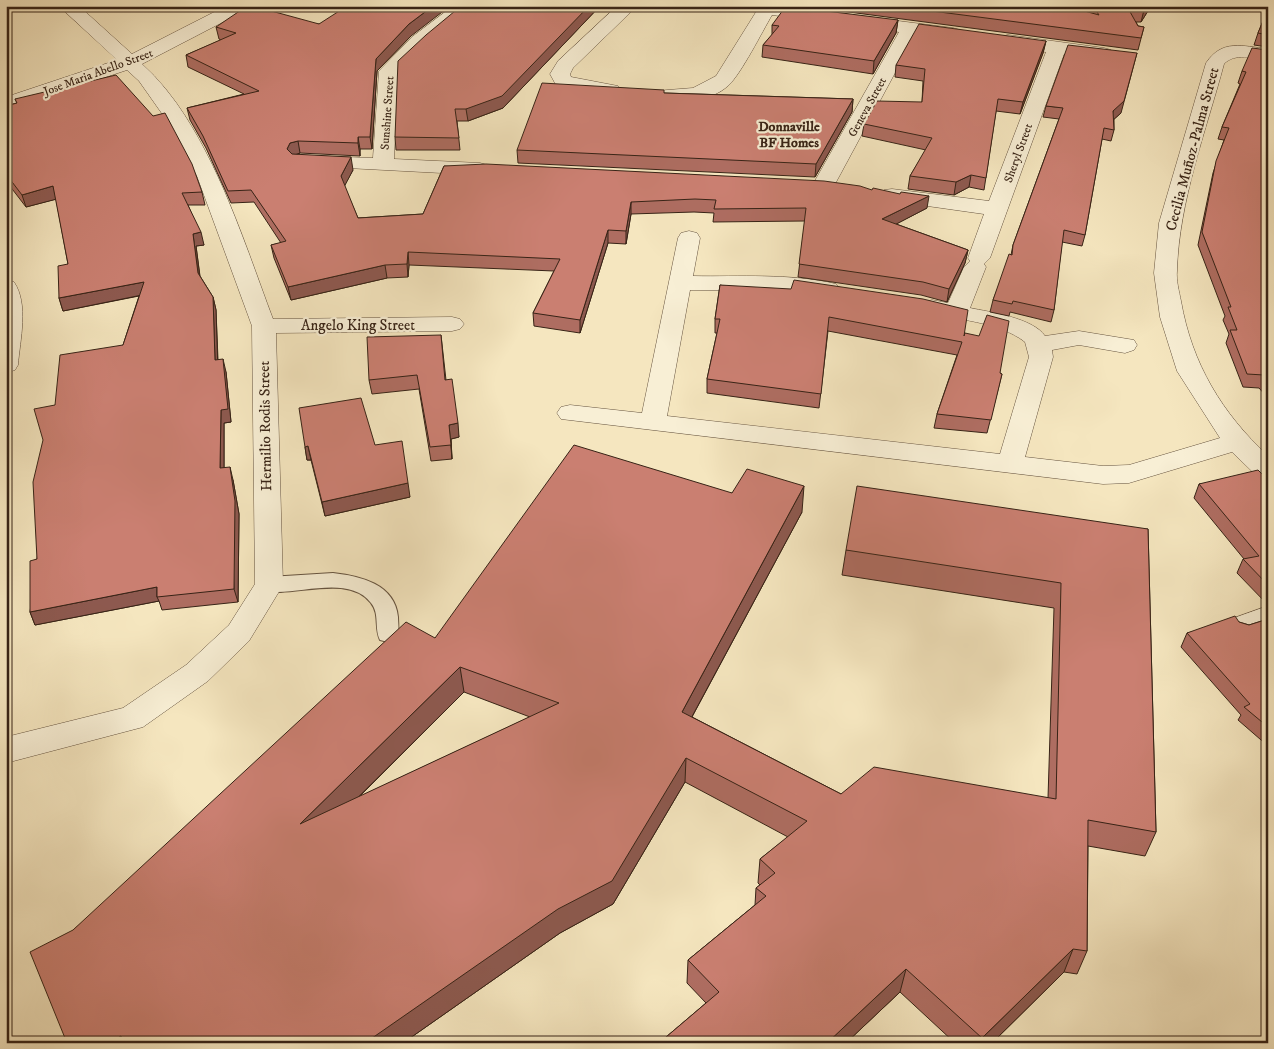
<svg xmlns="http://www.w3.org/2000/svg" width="1274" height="1049" viewBox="0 0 1274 1049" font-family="'IM FELL DW Pica',serif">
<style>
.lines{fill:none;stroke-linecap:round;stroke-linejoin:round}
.service-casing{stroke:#665440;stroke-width:2}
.minor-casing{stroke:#665440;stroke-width:1}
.service{fill:#f8efd5;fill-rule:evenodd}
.minor{fill:#f8efd5;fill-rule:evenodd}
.wall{fill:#ae6d61;stroke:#372316;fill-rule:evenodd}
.shaded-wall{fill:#8d594f;stroke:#372316}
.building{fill:#ca7f71;stroke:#372316;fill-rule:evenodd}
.labels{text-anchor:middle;stroke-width:4.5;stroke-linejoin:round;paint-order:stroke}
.far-street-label{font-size:12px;fill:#372316;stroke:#f8efd5}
.far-neighbourhood-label{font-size:14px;font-weight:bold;fill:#372316;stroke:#f8efd5}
.street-label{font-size:15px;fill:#372316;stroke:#f8efd5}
</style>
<rect width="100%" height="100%" fill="#f5e6bf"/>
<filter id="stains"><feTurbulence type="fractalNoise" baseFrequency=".004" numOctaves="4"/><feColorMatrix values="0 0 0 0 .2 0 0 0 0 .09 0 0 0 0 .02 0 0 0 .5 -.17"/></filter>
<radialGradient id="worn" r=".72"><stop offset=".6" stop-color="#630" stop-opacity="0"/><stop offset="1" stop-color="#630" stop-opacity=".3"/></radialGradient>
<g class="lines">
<g class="service-casing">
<path id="service" d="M333,573c27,3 62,11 65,44 0,8 2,16 -2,23l-8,2 -8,-2c-6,-12 0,-26 -9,-37 -24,-31 -80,-4 -109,-13l-3,-5 3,-5 7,-3z"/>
</g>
<g class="minor-casing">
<g id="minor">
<path d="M59,6h20l53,48 94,-48h23l-3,4 -104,54c66,59 100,173 131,255l179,-2 8,2 4,5 -4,5 -8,2 -176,2 7,252 -34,56 -41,40 -65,46 -137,36v-26l117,-29 63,-43 43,-40 26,-41 -3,-258 -55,-150 -27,-51 -31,-44 -12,-11 -121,40v-13l111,-37z"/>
<polygon points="453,6 474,6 426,45 398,72 394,159 480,163 487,165 490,169 487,173 480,175 309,166 306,162 309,158 316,156 373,158 379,71 412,37"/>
<path d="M617,6h20l-64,62 -3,6 1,3 47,9 3,4 -3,4c-20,5 -42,-3 -62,-9l-6,-11 8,-13z"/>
<path d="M740,6c29,0 57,-1 85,6l3,4 -3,4 -6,1 -47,-6c-10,17 -30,57 -43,70 -18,17 -51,20 -74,14l-3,-4 3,-4 38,-3 23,-12 40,-64 -13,-2z"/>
<polygon points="859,16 953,28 960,30 962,34 960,38 953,40 916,34 834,186 831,191 823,192 815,191 812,186 899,32 853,25 850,21 853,17"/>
<path d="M1008,35l96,13 7,2 2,4 -2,4 -7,2 -40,-6 -74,204 -6,6 2,3 -16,41c20,4 63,10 75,28l34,-5 55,9 3,5 -3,5 -9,3 -46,-8 -27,5 1,7 -28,100 78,9 26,-1 91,-27 -43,-67 -17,-54 -6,-44 5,-50 47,-160c16,-24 36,-17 62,-14v12c-15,-2 -33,-9 -44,3 -18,67 -45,137 -47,207 -1,9 2,20 4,30 11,63 41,112 87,155v25l-9,-3 -27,-26 -103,31 -26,1 -542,-65 -4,-6 4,-6 9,-2 72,8 36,-175 3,-5 8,-2 8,2 3,5 -7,38c47,1 97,-3 143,8l4,5 -4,5 -8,2 -41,-5 -97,-1 -23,126 333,38 29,-97 -4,-15c-27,-21 -69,-22 -101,-30l-4,-5 4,-5 8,-2 16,3 16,-36 6,-6 -2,-3 16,-44 -92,-13 -8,-1 -3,-5 3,-5 8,-1 97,12 57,-149 -45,-7 -2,-4 2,-4z"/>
<path d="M6,280l8,2c15,22 6,58 4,83l-3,5 -9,3z"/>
<polygon points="1268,606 1268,629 1244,637 1234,634 1229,626 1234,618"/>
</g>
</g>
<use href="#service" class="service"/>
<use href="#minor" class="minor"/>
</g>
<g class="wall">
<polygon points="461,6 600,6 503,108 468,121 457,121 460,150 396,150 395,137"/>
<polygon points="803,6 1066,6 1086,12 1083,6 1151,6 1141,22 1136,22 1138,26 1144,27 1138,50"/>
<polygon points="1258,6 1268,6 1268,8"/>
<polygon points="1268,9 1268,47 1254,45 1258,33"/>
<polygon points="898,20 896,33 873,74 762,57 763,45 772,35 772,25"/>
<polygon points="319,24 411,36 377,71 372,149 360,149 360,156 300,153 296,155 353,170 344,186 358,218 423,214 444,166 927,208 896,224 968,250 965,263 947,302 921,295 798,277 805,221 713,222 714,213 694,212 631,214 626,244 608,243 580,333 534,326 533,313 554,271 409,265 408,277 387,278 291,300 274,258 271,245 281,243 254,202 231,203 206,148 190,120 187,108 244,94 188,67 186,55 221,40 219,39 216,27"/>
<polygon points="1046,41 1043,53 1020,114 996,111 984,190 969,187 954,195 908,189 910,176 926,150 862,136 864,124 922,102 923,81 895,77 896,65"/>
<polygon points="1268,50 1268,398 1259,388 1243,387 1226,343 1229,334 1223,320 1225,316 1198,245 1213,173 1224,140 1218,139 1222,127 1240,84 1238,83 1242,71"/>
<polygon points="664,93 853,99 852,112 815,177 518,163 517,150"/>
<polygon points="15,99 202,192 205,205 188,205 204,245 196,246 200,276 213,297 216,310 218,360 226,372 231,422 224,423 224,468 233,480 239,514 238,602 162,610 159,601 35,625 30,612 37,559 55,405 123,345 139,296 63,311 59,298 68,264 56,199 26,207 6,181 6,106 17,103"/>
<polygon points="1046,106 1121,113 1114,119 1114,130 1111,141 1102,139 1085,235 1082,246 1062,242 1054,310 1051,322 1010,312 1009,316 990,312 993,300 1011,255 1013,245 1059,119 1043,117"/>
<polygon points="720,285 964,336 1000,373 1002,374 987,433 934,428 937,414 957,355 828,331 819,408 707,393 707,379 717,333 715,333 715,319"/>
<polygon points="441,335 446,380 459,437 451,439 452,459 431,461 419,389 372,394 369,380"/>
<polygon points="375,445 410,497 325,516 311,460 307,460 305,447"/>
<polygon points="1268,480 1268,605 1237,573 1243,559 1244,559 1194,498 1199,484"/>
<path d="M732,493l70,19 -110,205 149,77 207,4 6,-190 -212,-33 4,-25 302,-21 8,303 -11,24 -57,-10 -1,105 -10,23 -13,-2 -72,71h-37l-55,-51 -54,51h-187l47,-40 -19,-20 1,-23 67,-55 1,-17 4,-3 -2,-2 2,-24 28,-22 -103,-55 -72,122 -53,29 -157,110h-336l6,-113 362,-292zM464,692l66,25 -171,80z"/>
<polygon points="1268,619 1268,746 1238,720 1241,715 1181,647 1187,633 1239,622 1249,625"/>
</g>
<g class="shaded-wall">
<polygon points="433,6 450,6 411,36 377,71 372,149 370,137 376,59 409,24"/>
<polygon points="589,6 600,6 503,108 468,121 466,109"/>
<polygon points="1146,6 1151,6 1141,22 1144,10"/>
<polygon points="898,20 896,33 873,74 874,61"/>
<polygon points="1046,41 1043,53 1020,114 1023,102"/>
<polygon points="1137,53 1121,113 1111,122 1113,111"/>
<polygon points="853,99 852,112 815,177 816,164"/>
<polygon points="358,137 360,149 360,156 358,143"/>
<polygon points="298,141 300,153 292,156 287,149 290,143"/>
<polygon points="351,157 353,170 343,189 341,176"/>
<polygon points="971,175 969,187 954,195 956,182"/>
<polygon points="53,186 57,199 26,207 22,195"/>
<polygon points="929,196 927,208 881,232 882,219"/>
<polygon points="631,202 631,214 626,244 626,231"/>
<polygon points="608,230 608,243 580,333 580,320"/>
<polygon points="201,232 204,245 196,246 201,286 198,273 193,234"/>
<polygon points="968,250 965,263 947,302 949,289"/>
<polygon points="408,252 409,265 408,277 407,264"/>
<polygon points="385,265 387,278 291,300 288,287"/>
<polygon points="144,282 147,294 63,311 59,298"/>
<polygon points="213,297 216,310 218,373 215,360"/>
<polygon points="223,359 226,372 231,422 224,423 224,482 220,468 221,410"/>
<polygon points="458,423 459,437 451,439 452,459 449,425"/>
<polygon points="308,446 311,460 307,460 305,447"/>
<polygon points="230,467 233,480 239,514 238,602 234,589"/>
<polygon points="408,483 410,497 325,516 322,502"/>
<polygon points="804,486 802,512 681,737 682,712"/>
<polygon points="157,587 157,597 159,601 35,625 30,612"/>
<polygon points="460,667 464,692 307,848 300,824"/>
<polygon points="686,758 685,782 613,904 560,933 403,1043 365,1043"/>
<polygon points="1073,949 1064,972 992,1043 980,1043 982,1038"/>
<polygon points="906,969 900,992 846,1043 827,1043"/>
<polygon points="121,1036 125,1043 109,1043"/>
</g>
<g class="building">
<polygon points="247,6 253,6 319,24 347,6 433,6 409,24 376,59 370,137 358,137 358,143 298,141 290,143 287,149 292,154 351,157 341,176 358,218 423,214 444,166 486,164 824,181 860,186 872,190 873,188 900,194 901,192 929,196 882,219 968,250 949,289 923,282 799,264 806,208 714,209 716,200 695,199 631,202 626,231 608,230 580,320 533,313 560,259 408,252 407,264 385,265 288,287 271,245 286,241 251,190 228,191 203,136 187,108 259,91 186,55 236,33 216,27"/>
<polygon points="461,6 589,6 502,96 466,109 455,109 459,138 395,137 398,61 426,35"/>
<polygon points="786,6 898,20 874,61 763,45 779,26 772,25"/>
<polygon points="893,6 1066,6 1099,15 1093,6 1146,6 1144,10 1129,10 1138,26 1144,27 1141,38"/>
<polygon points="1268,9 1268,35 1258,33"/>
<polygon points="919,24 1046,41 1023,102 998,99 986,178 971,175 956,182 910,176 932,138 864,124 877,101 922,102 925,69 896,65"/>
<polygon points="1068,45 1137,53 1124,101 1113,111 1114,130 1104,128 1085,235 1064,230 1054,310 1013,301 1012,304 993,300 1009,254 1012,255 1013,245 1063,108 1046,106"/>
<polygon points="1252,48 1268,50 1268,379 1264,375 1247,374 1230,330 1237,330 1228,307 1231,307 1202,232 1216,161 1229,128 1222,127 1246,72 1242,71"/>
<polygon points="116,75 153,116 165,113 192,164 202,192 182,193 201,232 193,234 198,273 213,297 215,360 223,359 228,409 221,410 220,468 230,467 235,501 234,589 157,597 157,587 30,612 30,561 37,559 33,482 43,440 34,409 55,405 60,355 123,345 144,282 59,298 58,266 68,264 53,186 22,195 6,174 6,106 17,103 15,99"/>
<polygon points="542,83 664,90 664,93 853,99 816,164 517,150"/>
<polygon points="794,280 923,299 968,310 964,336 965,333 979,336 987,315 1009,321 1000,373 1002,374 991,420 937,414 962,342 829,317 821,394 707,379 720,319 715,319 720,285 791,289"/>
<polygon points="441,335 445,380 452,379 458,423 449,425 451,445 430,447 417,375 369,380 367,337"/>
<polygon points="361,398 375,445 402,441 408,483 322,502 308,446 305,447 299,408"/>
<path d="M574,445l158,48 15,-24 57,17 -122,226 159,82 33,-27 182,32 5,-216 -215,-33 11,-64 291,43 8,303 -68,-12 -1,131 -14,-2 -91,89 -76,-69 -79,74h-168l60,-51 -31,-32 78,-64 -10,-8 19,-15 -15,-14 47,-38 -121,-63 -74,123 -54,28 -193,134h-241l-3,-7 -12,7h-42l-37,-91 43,-22 333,-308 29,16zM460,667l99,36 -259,121z"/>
<polygon points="1258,470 1268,480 1268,585 1243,559 1259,556 1199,484"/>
<polygon points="1235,616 1239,622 1249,625 1268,619 1268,727 1244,707 1250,704 1187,633"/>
</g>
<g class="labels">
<g class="far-street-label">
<text transform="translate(98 72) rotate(-20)" y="4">Jose Maria Abello Street</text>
<text transform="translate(867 107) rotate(-61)" y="4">Geneva Street</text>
<text transform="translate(387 113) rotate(-86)" y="4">Sunshine Street</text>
<text transform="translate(1018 153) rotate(-70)" y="4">Sheryl Street</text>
</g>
<g class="far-neighbourhood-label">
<text x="789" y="131">Donnaville<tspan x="789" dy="16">BF Homes</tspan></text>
</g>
<g class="street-label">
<text transform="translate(1192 149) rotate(-75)" y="5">Cecilia Muñoz-Palma Street</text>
<text x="358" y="330">Angelo King Street</text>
<text transform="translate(265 426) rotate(-91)" y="5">Hermilio Rodis Street</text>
</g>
</g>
<rect width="1274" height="1049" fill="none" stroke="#f5e6bf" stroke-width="25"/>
<rect x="8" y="8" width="1259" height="1034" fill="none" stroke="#372316" stroke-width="2.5"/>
<rect x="12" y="12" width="1249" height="1024" fill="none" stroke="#372316"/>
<rect width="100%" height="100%" filter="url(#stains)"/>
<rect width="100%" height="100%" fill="url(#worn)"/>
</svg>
